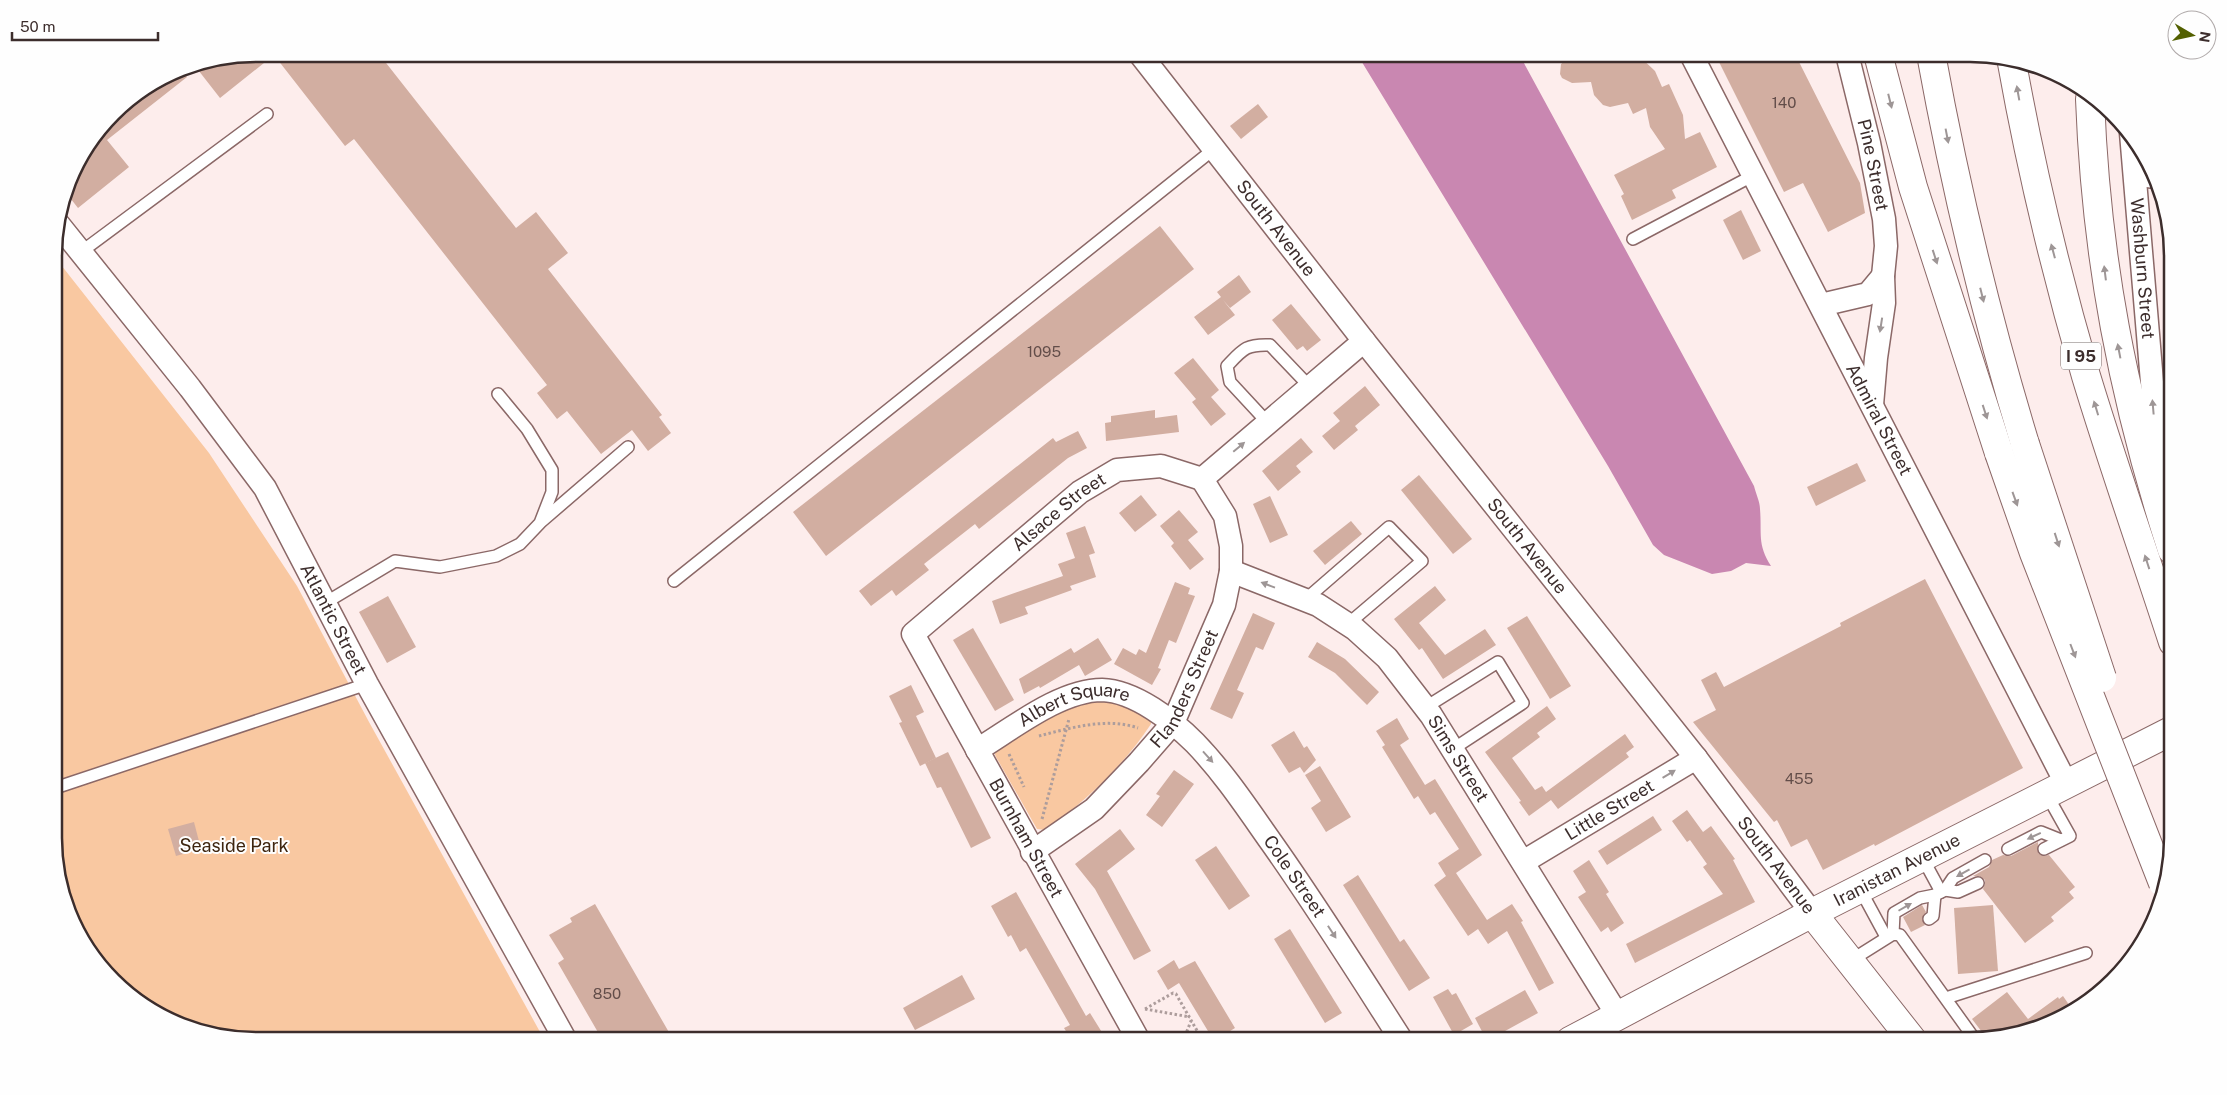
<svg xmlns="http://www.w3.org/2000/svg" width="2227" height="1095" viewBox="0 0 2227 1095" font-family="'Public Sans',sans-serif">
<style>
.green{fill:#f9c8a1}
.water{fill:#c987b1}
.building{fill:#d2aea1}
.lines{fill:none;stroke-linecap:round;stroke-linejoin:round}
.lane-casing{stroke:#8b6867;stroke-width:14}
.street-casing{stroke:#8b6867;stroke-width:25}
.secondary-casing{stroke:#8b6867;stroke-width:30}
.highway-casing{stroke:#8b6867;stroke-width:30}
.path{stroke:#ad9d9c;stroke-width:3;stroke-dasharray:2.5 2.5;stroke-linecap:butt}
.lane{stroke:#fff;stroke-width:11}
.street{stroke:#fff;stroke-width:22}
.secondary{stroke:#fff;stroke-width:28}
.highway{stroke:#fff;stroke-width:28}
.highway-bridge-casing{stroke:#8b6867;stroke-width:30;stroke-linecap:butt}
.highway-bridge{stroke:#fff;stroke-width:28}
.oneway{fill:#9e9696}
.labels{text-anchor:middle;stroke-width:4;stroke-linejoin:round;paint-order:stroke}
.number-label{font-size:15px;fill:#624d49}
.shield{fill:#fefefe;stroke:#766c6b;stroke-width:1}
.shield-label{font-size:16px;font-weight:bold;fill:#3c2d2c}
.street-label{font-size:18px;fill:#3c2d2c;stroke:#fefefe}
.park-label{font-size:18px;fill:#3e250f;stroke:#fefefe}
.rim{fill:none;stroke:#3c2d2c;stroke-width:2.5}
</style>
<rect width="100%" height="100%" fill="#fdedec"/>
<g class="green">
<polygon points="54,256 209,453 297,586 369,722 545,1041 256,1041 167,1020 95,962 69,916 56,865"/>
<path d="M1111,698l40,21v5c-28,42 -64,76 -105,106l-9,-1 -41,-72 -2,-5 3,-8 81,-43z"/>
</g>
<path class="water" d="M1357,54h162l235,432c2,8 6,16 6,23 2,25 -3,35 11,57l-25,-3 -15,8 -19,3 -48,-19 -11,-10 -45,-79z"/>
<g class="building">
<polygon points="256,54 379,54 516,228 536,212 568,253 548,269 662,415 659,417 671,433 648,451 632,430 601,454 567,411 557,419 537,393 547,385 354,139 345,146 274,55 220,98 195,66"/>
<polygon points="1573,54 1637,54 1655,71 1662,87 1669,84 1683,115 1685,139 1700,132 1717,167 1672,190 1676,198 1632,220 1621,196 1624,194 1614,175 1665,149 1650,127 1646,108 1633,114 1628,103 1610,107 1603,105 1594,95 1591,82 1572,83 1562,78 1560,74 1561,64"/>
<polygon points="1715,54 1795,54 1860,183 1865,213 1828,232 1803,183 1784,192"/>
<polygon points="181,69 187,77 107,140 129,167 78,208 67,194 75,167 123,104"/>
<polygon points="1258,104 1268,117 1241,139 1230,126"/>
<polygon points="1741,210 1761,251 1743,260 1723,220"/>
<polygon points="1160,226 1194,269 826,556 793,512"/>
<polygon points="1239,275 1251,292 1230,308 1223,300 1235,315 1208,335 1194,317 1221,297 1217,292"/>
<polygon points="1291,304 1321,340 1307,351 1303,346 1297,350 1272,320"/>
<polygon points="1193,358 1219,390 1211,397 1226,414 1211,426 1192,402 1196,399 1174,373"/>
<polygon points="1365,386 1380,405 1355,426 1358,430 1334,450 1322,436 1340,421 1333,413"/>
<polygon points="1155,410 1155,418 1177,415 1179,432 1106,441 1105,423 1111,422 1111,416"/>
<polygon points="1078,431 1087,448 1068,458 979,529 975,524 924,564 929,570 896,596 892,590 871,606 859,591 1053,438 1056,442"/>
<polygon points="1301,438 1313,452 1296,466 1301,472 1278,491 1262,471"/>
<polygon points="1857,463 1866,481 1816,506 1807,487"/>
<polygon points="1419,475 1472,539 1453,554 1401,490"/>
<polygon points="1141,495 1157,515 1135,532 1119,513"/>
<polygon points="1270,496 1288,535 1270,543 1253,504"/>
<polygon points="1179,510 1198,532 1188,540 1204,559 1190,570 1171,546 1174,543 1160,526"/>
<polygon points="1351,521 1362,534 1325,565 1313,551"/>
<polygon points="1085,526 1095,553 1089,555 1096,577 1070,586 1072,590 1025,607 1028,614 1000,624 992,601 1063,576 1058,564 1075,558 1066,533"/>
<polygon points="1925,579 2023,768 1875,846 1874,844 1823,870 1807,839 1791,847 1777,820 1774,822 1693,722 1716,710 1701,680 1716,672 1724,687 1841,626 1840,623"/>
<polygon points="1175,582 1190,588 1188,594 1195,596 1176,643 1169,640 1158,668 1161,669 1152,685 1114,664 1123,648 1136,655 1139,649 1146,653"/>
<polygon points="1435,586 1446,600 1419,623 1445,655 1485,629 1496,645 1443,679 1422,648 1419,650 1394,619"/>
<polygon points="388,596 416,647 387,663 359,612"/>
<polygon points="1253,613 1275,623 1263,650 1256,647 1237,690 1244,693 1232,719 1210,709"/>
<polygon points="1527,616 1571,686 1550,699 1507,628"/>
<polygon points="973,628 1014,700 995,711 953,640"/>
<polygon points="1098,638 1112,660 1085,676 1079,665 1040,688 1039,686 1024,694 1019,679 1071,648 1074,653"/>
<polygon points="1317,642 1345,659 1379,692 1367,705 1335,673 1308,657"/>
<polygon points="911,685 924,712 916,716 936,758 920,766 899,723 902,722 889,696"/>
<polygon points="1547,706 1556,719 1537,733 1540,737 1512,758 1535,790 1542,786 1546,792 1625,734 1634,747 1626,753 1629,757 1558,809 1551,800 1529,816 1519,802 1521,801 1485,752"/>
<polygon points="1397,718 1409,739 1400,745 1425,785 1435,779 1482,855 1456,873 1487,920 1512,904 1523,921 1521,922 1554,983 1539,991 1507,931 1488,944 1478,929 1468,936 1434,885 1446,876 1438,863 1459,849 1435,812 1430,815 1418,796 1414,799 1382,747 1385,745 1376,731"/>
<polygon points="1294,731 1304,748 1307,746 1316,760 1304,773 1300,767 1289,773 1271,745"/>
<polygon points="948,752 991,838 971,848 941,787 937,788 925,763"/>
<polygon points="1320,766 1351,817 1326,832 1311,808 1321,801 1305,775"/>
<polygon points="1174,770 1194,784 1162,827 1146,815 1160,796 1156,794"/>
<polygon points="1687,810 1703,832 1711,826 1735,859 1733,860 1755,902 1635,963 1626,944 1723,894 1703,867 1707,864 1690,840 1687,842 1672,821"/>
<polygon points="1653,816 1662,830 1607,865 1598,851"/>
<polygon points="194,822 201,849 176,856 168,829"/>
<polygon points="1120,829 1135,849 1107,871 1151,951 1134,960 1095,889 1075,864"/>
<polygon points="2038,842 2038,853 2043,856 2049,855 2075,887 2069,892 2074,898 2051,917 2054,921 2025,943 1983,889 1985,884 1985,880 1979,876 1973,876 1989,867 1992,860 2003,855 2011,856"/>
<polygon points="1216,846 1250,896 1229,910 1195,860"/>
<polygon points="1589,860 1609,892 1606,894 1624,923 1611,932 1608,927 1601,932 1578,897 1586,892 1573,871"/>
<polygon points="1358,875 1400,942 1404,939 1430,978 1409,991 1343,885"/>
<polygon points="1016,892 1086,1016 1090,1013 1103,1034 1091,1041 1072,1041 1064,1028 1070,1025 1026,948 1020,952 1011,935 1008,937 991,906"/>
<polygon points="595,904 674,1041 603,1041 558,963 564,959 549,935 572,922 570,918"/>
<polygon points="1922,905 1926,912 1922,919 1925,925 1911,932 1903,917"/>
<polygon points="1993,905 1998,971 1958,974 1954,908"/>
<polygon points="1290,929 1342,1013 1325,1023 1274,939"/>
<polygon points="1174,960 1179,969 1195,961 1235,1028 1214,1041 1179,983 1168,990 1157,971"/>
<polygon points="962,975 975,999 915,1030 903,1008"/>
<polygon points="1448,989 1452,995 1456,993 1473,1024 1454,1035 1433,997"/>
<polygon points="1525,990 1538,1013 1487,1041 1475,1018"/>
<polygon points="2007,992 2028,1019 2058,997 2059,999 2063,996 2074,1012 2035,1031 1988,1040 1972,1019"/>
</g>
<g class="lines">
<g class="lane-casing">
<g id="lane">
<polyline points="2135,180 2159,183"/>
<polyline points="1633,239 1754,175"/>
<polyline points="81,252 267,114"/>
<path d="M1268,423l-38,-41 -3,-16c16,-17 19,-22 43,-21l40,42"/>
<polyline points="542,521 628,447"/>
<polyline points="674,581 1214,149"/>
<polyline points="1305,600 1389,527 1422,561 1348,624"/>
<polyline points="325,603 395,561 440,567 496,556 520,544 540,523 552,492 552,470 527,429 498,394"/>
<polyline points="1426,707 1498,662 1523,703 1453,749"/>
<polyline points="55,788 367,684"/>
<polyline points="2008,849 2041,832 2061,840"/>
<polyline points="2044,849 2070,836 2047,795"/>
<polyline points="1922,857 1941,892"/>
<polyline points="1860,889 1886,937"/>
<polyline points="1945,890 1958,892 1978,883"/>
<polyline points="1929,919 1933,916 1935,895"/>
<polyline points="1893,934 1894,913 1920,898 1935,895 1945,890 1953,878 1985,860"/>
<polyline points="1850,961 1893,934 1900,935 1976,1041"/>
<polyline points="1946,998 2086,953"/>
</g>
</g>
<g class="street-casing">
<g id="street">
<path id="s1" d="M1140,54l224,287 332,417 116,155"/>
<path id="s2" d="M1691,54l376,731"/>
<path id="s3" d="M1847,54l22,89 15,76 2,27 -3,30 1,27 -8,55 -4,47"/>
<path id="s4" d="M2131,133l29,344"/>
<path id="s5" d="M59,225l131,163 75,100 102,196 199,357"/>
<polyline points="1821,305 1868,294 1883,276"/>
<polyline points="1202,479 1364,341"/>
<path id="s6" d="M1231,571l87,34 37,24 32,29 44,57 187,301"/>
<path id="s7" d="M977,750c35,-21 83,-60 125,-60 33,1 71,31 93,53 29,30 52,65 76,99 46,65 88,132 131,199"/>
<path id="s8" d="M1032,852l62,-43 45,-47 34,-39 51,-118 7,-34v-25l-6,-30 -23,-37"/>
<path id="s9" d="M1523,862l173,-104"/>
<path id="s10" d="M1139,1041l-226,-407 167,-142 37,-22 44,-4 41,13"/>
</g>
</g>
<g class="secondary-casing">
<g id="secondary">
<polyline points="1812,913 1913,1041"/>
<path id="s11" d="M1570,1041l242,-128 361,-183"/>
</g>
</g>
<g class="highway-casing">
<g id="highway">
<polyline points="1878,54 1913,187 1999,453"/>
<path d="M1931,54c24,132 55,262 94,390"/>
<path d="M2012,63c19,106 44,210 74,313 27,89 58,177 87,266"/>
<path d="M2090,99c6,160 33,299 82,451"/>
</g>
</g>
<g class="path">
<path d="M1039,736c31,-8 68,-19 99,-8"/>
<polyline points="1009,754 1024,787"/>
<polyline points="1042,819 1069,719"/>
<polyline points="1145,1009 1173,993 1176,994 1203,1041"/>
<polyline points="1145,1009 1190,1017"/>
<polyline points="1183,1041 1191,1021"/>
</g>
<use href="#lane" class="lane"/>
<use href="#street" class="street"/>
<use href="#secondary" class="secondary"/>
<use href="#highway" class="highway"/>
<g class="highway-bridge-casing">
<g id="highway-bridge">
<polyline points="2025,444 2102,678"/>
<polyline points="1999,453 2034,553 2163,883"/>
</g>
</g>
<use href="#highway-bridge" class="highway-bridge"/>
</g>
<defs><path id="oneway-solid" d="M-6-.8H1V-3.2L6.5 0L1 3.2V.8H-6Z" transform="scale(1.25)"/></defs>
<g class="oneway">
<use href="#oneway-solid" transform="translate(2018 93) rotate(-100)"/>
<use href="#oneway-solid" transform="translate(1890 101) rotate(76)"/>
<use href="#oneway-solid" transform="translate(1947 136) rotate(79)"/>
<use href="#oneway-solid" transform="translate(2053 251) rotate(-105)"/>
<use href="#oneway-solid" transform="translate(1935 257) rotate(72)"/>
<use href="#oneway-solid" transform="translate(2105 273) rotate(-97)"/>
<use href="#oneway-solid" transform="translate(1982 295) rotate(76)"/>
<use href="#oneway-solid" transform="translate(1881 325) rotate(99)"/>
<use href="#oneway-solid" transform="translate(2119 351) rotate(-101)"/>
<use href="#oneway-solid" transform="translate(2153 407) rotate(-95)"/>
<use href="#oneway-solid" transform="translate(2096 408) rotate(-107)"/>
<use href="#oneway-solid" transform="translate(1985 412) rotate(72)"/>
<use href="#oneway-solid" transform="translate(1239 447) rotate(-40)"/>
<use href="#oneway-solid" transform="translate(2015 499) rotate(70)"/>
<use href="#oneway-solid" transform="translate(2057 540) rotate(72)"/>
<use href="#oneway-solid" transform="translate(2147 562) rotate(-108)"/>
<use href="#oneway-solid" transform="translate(1268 585) rotate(-159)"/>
<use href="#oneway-solid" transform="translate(2073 651) rotate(69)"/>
<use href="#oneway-solid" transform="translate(1208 757) rotate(48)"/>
<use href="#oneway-solid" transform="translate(1669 774) rotate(-31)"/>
<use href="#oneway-solid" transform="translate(2034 836) rotate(155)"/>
<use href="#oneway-solid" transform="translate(1963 873) rotate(151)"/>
<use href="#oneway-solid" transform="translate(1905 907) rotate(-30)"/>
<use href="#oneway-solid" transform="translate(1332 932) rotate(57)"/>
</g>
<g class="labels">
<g class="number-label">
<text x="1784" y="108">140</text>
<text x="1044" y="357">1095</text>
<text x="1799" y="784">455</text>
<text x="607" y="999">850</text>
</g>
<rect class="shield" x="2061" y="342.5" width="40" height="27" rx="4"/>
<g class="shield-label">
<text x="2081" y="362">I 95</text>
</g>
<g class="street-label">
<text dy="6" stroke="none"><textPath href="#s3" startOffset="114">Pine Street</textPath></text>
<text dy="6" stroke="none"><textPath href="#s1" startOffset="221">South Avenue</textPath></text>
<text dy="6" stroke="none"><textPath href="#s4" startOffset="136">Washburn Street</textPath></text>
<text dy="6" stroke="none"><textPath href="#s2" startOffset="411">Admiral Street</textPath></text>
<text dy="6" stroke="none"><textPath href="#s10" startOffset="656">Alsace Street</textPath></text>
<text dy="6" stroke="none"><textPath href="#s1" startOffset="626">South Avenue</textPath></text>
<text dy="6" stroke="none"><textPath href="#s5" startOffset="482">Atlantic Street</textPath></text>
<text dy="6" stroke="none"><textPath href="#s8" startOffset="228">Flanders Street</textPath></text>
<text dy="6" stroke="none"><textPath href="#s7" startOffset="110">Albert Square</textPath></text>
<text dy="6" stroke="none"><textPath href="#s6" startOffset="304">Sims Street</textPath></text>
<text dy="6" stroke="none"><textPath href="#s9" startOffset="101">Little Street</textPath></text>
<text transform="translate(1026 838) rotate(61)" y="6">Burnham Street</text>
<text dy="6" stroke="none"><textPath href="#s1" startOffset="1031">South Avenue</textPath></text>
<text dy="6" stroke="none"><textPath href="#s11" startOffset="369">Iranistan Avenue</textPath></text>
<text dy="6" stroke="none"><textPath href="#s7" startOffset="416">Cole Street</textPath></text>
</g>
<g class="park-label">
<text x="234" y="852">Seaside Park</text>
</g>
</g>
<path d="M0 0H2227V1095H0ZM256 62H1970A194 194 0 0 1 2164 256V838A194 194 0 0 1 1970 1032H256A194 194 0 0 1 62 838V256A194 194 0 0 1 256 62Z" fill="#fefefe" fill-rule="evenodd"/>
<path class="rim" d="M256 62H1970A194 194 0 0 1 2164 256V838A194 194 0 0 1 1970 1032H256A194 194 0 0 1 62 838V256A194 194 0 0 1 256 62Z"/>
<g transform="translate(2192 35) rotate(99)"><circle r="24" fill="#fefefe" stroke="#b0aaaa"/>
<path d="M0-4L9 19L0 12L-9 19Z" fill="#536000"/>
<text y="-8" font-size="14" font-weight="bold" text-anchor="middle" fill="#3c2d2c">N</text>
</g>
<path d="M12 32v8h146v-8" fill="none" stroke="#3c2d2c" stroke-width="2.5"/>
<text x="20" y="32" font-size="15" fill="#3c2d2c" stroke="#fefefe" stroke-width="4" paint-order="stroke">50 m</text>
</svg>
